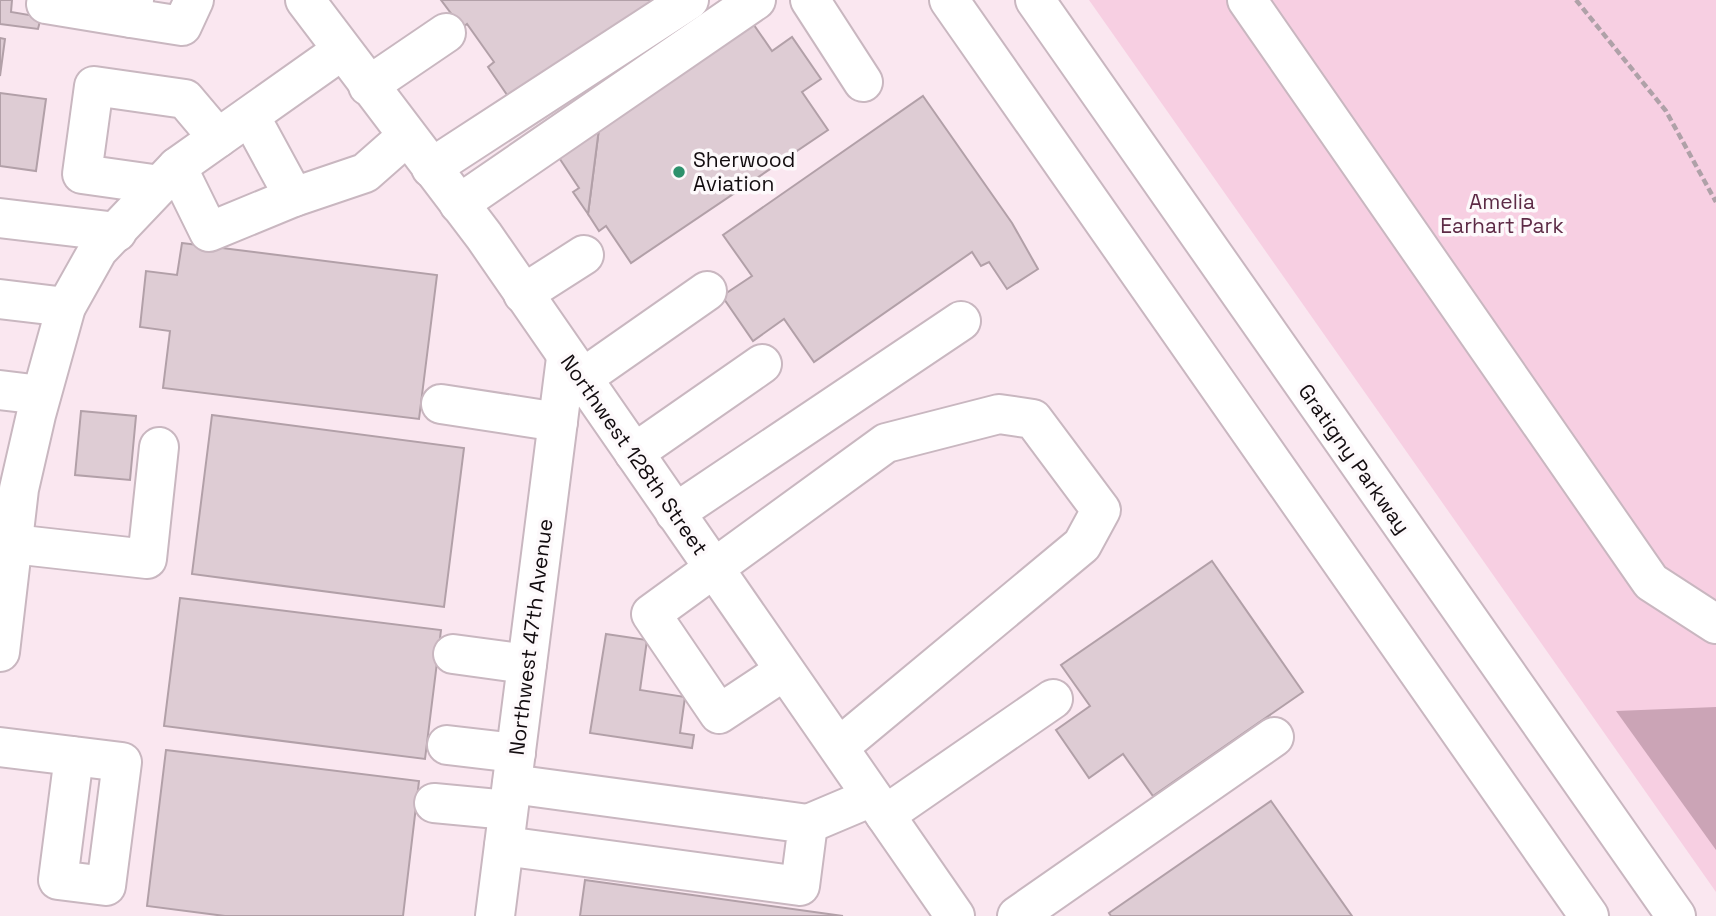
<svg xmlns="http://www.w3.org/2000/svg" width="1716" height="916" viewBox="0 0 1716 916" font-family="'Space Grotesk',sans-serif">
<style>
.green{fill:#f7cfe2}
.forest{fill:#cba4b6}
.building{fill:#deccd4;stroke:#b2a0a8;stroke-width:2}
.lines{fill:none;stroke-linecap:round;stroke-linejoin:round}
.minor-casing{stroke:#c9b7c0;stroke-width:42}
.highway-casing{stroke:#c9b7c0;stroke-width:42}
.path{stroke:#afa1a8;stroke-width:4.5;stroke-dasharray:7 3.5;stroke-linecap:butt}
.minor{stroke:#fff;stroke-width:38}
.highway{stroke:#fff;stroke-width:38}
.poi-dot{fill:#2d916c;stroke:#fdf9fb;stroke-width:2.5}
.labels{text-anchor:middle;stroke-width:7;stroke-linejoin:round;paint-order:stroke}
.poi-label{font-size:21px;fill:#120c0f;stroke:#fdf9fb;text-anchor:start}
.park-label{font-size:21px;fill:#5d2b46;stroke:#fdf9fb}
.street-label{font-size:21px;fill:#120c0f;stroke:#fdf9fb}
</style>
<rect width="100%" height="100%" fill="#fae7f0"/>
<polygon class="green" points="1089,0 1716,0 1716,892"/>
<polygon class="forest" points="1716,707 1716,850 1616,711"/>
<g class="building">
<polygon points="0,0 12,0 11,12 41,17 38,29 0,24"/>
<polygon points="441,0 664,0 514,105 488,67 494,62 467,24 462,28"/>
<polygon points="747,15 772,51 792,37 821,79 802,92 828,130 631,263 606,226 599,231 588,214 601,113"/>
<polygon points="0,38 5,39 0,76"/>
<polygon points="0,93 46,99 36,171 0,166"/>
<polygon points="923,96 1012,223 1038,269 1007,289 989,262 981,266 972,252 814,362 784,319 753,341 722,296 752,276 723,235"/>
<polygon points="601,113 588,214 573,192 579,188 552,147"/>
<polygon points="182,243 437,275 419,419 163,388 170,331 140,327 146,271 177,275"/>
<polygon points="81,411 136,416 130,480 75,475"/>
<polygon points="212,415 464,448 444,607 192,574"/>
<polygon points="1212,561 1303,692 1153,796 1123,754 1089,778 1056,730 1090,706 1061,665"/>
<polygon points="180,598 441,630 425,759 164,726"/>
<polygon points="606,634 647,640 640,690 685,697 680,733 694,735 692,748 590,733"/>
<polygon points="166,750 419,781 403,916 225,916 147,906"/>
<polygon points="1271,801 1352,916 1111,916 1109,913"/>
<polygon points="585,880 843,916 580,916"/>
</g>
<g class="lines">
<g class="minor-casing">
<g id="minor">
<polyline points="47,0 46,4 131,18 134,0"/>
<polyline points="305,0 484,236 955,916"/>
<polyline points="810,0 863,82"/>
<polyline points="1247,0 1651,582 1716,624"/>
<polyline points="131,18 182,26 194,0"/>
<polyline points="368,86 446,33"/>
<polyline points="250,116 294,197"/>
<polyline points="177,167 209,232 294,197 365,173 407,136"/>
<polyline points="431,168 689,0"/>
<polyline points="160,185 82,174 94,86 185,99 218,138"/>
<polyline points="459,204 756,0"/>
<polyline points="0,218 117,232"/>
<polyline points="523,294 584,255"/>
<polyline points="0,299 66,307"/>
<polyline points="584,377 707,291"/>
<polyline points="0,390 41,395"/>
<polyline points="441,404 558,422"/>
<polyline points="634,453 762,364"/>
<polyline points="675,513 961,321"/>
<polyline points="13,544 147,559 159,447"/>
<polyline points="0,652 19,489 36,415 66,307 98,250 177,167 341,51"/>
<polyline points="453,654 527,664"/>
<polyline points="784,671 719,714 651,614 886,443 999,414 1033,419 1101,510 1082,545 839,747"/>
<polyline points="447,745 516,753"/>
<polyline points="0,747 122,762 106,886 58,880 74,756"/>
<polyline points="434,803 508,810"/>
<polyline points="885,815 1053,699"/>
<polyline points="808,824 872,797"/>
<polyline points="504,846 800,886 808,824 512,784"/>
<polyline points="495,916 566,358"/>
<polyline points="1017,916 1274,737"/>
</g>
</g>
<g class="highway-casing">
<g id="highway">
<polyline points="949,0 1589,916"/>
<polyline points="1035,0 1676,916"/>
</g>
</g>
<polyline class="path" points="1576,0 1666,111 1716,202"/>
<use href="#minor" class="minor"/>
<use href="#highway" class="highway"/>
</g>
<circle class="poi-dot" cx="679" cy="172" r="7"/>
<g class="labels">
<g class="poi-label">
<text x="693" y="167">Sherwood<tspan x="693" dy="24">Aviation</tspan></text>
</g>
<g class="park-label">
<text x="1502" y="209">Amelia<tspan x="1502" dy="24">Earhart Park</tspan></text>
</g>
<g class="street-label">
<text transform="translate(634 455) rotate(55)" y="7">Northwest 128th Street</text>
<text transform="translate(1354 459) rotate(55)" y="7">Gratigny Parkway</text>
<text transform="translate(531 637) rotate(-83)" y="7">Northwest 47th Avenue</text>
</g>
</g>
</svg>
